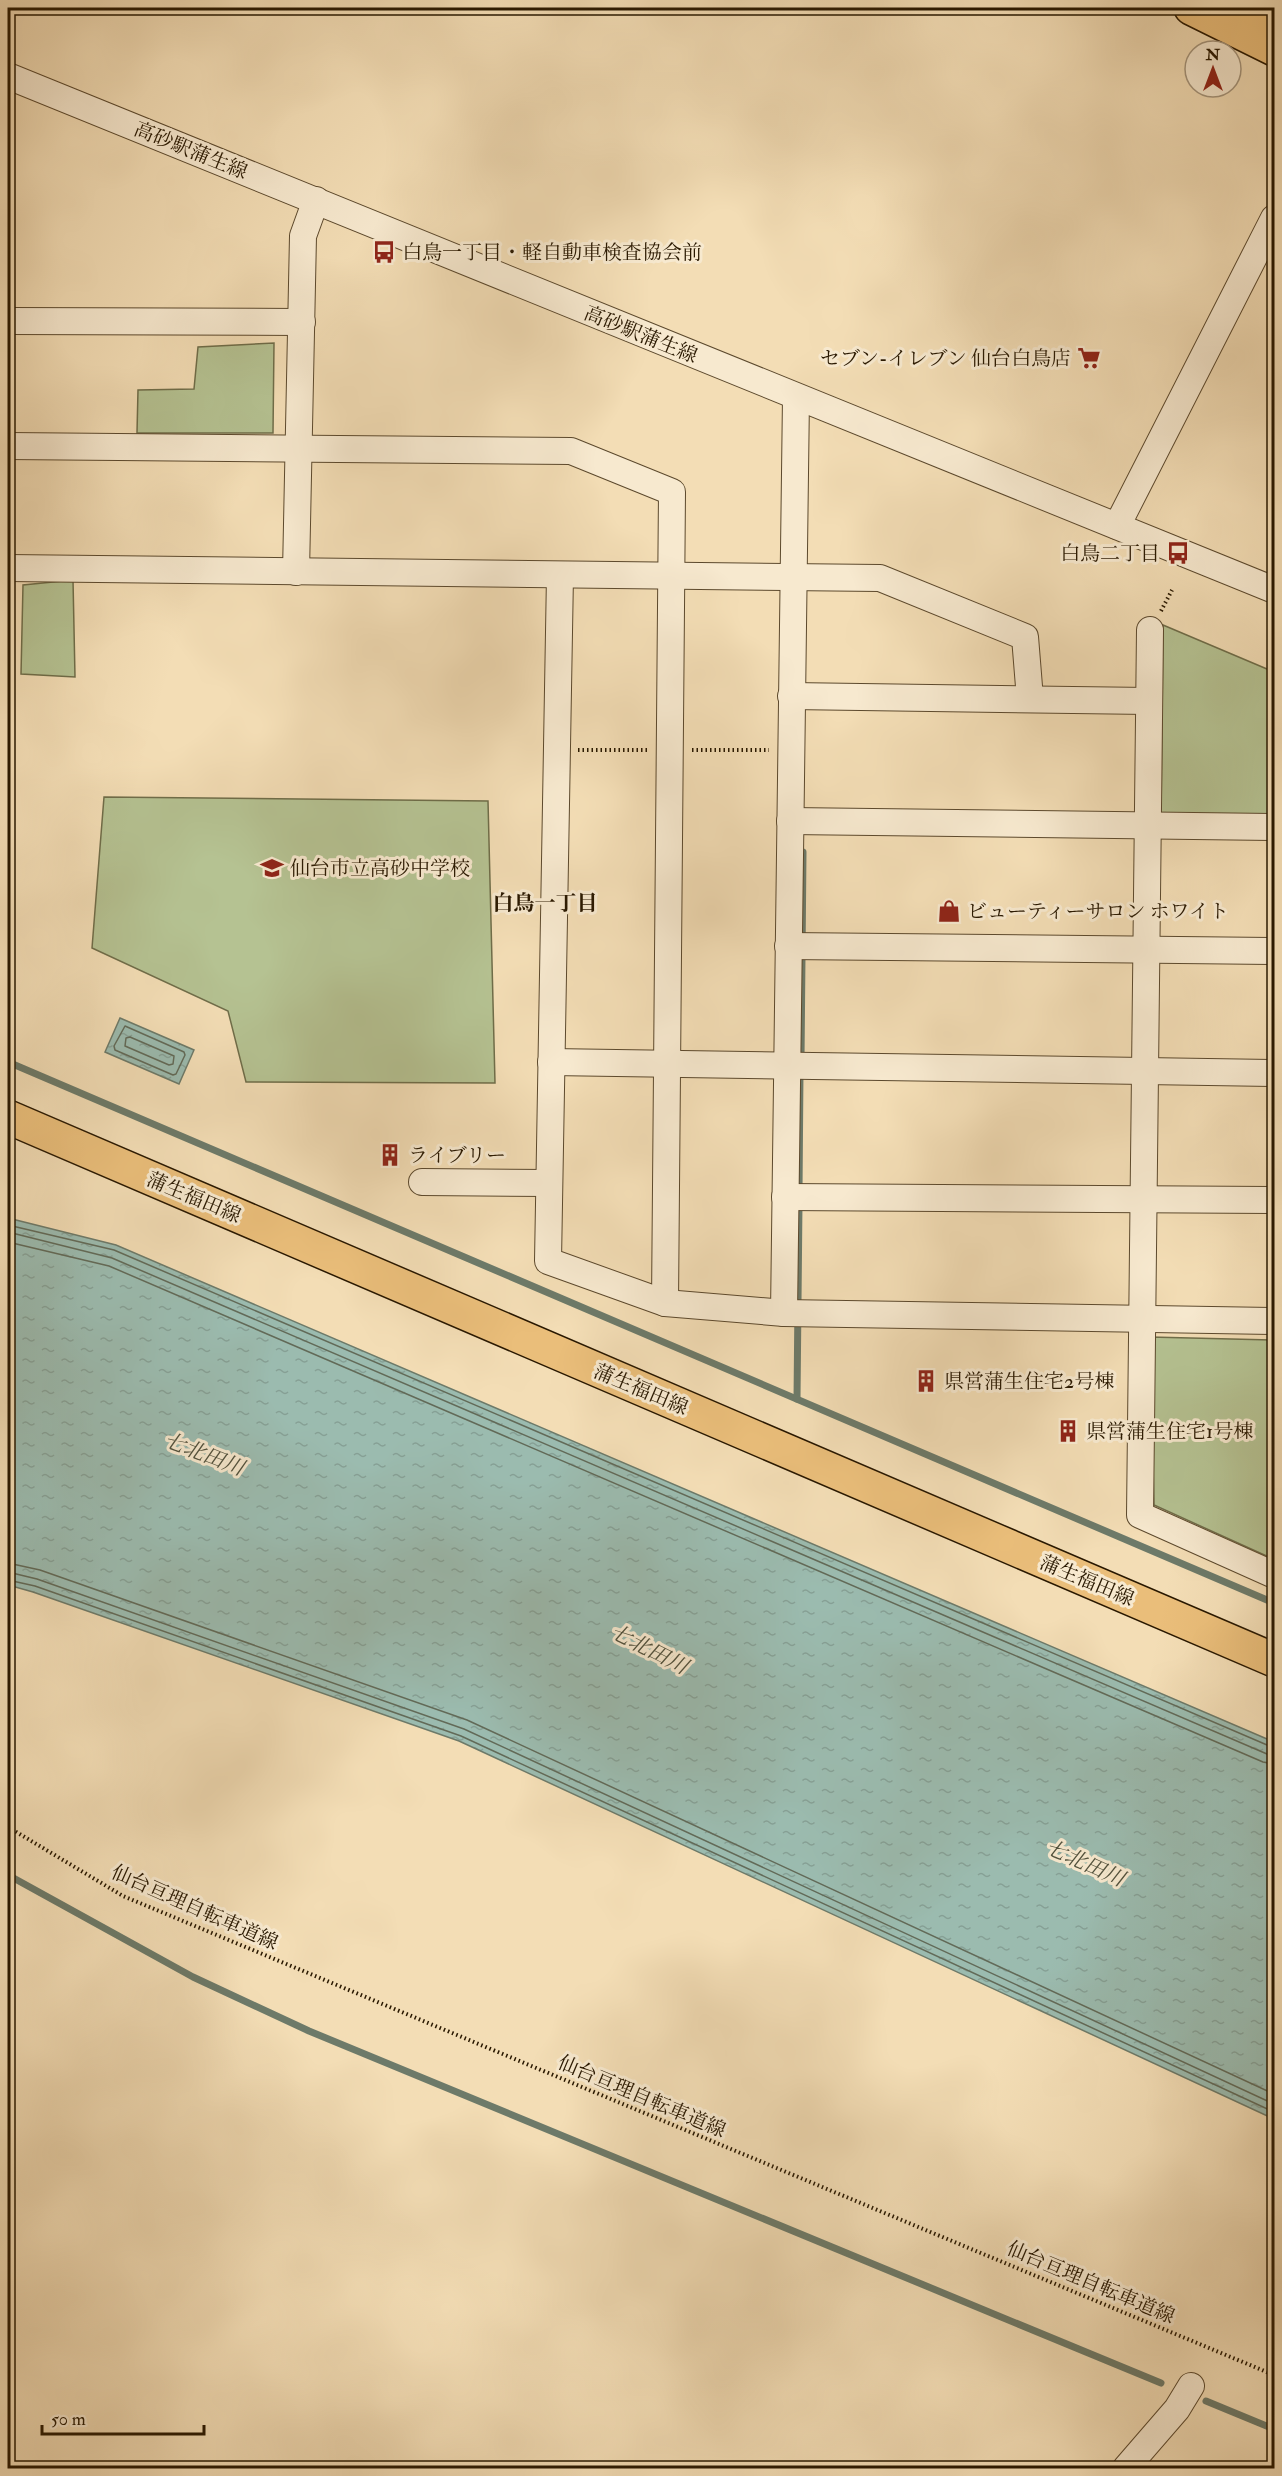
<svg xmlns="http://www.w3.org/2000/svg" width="1282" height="2476" viewBox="0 0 1282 2476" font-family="'IM FELL Double Pica','Noto Serif JP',serif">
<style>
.green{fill:#b5c292;stroke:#6f6d49;stroke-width:1.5}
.water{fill:url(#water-ripples);stroke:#6d7a69;stroke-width:1.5}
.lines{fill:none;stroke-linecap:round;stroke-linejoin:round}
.shore{stroke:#626a58;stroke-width:1.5}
.stream{stroke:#6d7a69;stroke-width:7}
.minor-casing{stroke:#5c492d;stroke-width:28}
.major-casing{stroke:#291800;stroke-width:36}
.path{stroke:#291800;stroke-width:4;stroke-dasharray:1.5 3;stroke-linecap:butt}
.minor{stroke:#f7e9cf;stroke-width:26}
.major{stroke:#eabe7a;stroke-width:33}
.labels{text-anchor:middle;stroke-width:6;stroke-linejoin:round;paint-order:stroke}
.street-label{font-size:20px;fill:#291800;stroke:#f7e9cf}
.poi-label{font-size:20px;fill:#291800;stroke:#f7e9cf;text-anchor:start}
.neighbourhood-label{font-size:21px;font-weight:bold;fill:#291800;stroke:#f7e9cf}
.water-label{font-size:21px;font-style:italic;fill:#51513d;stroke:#f7e9cf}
</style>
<defs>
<pattern id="water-ripples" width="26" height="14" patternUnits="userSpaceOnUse" patternTransform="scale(1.5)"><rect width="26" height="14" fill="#9bbbaf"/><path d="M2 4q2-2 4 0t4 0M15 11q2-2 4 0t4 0" fill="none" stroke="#86a095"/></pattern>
</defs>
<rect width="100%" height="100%" fill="#f3ddb5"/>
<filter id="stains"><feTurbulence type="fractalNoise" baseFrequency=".00333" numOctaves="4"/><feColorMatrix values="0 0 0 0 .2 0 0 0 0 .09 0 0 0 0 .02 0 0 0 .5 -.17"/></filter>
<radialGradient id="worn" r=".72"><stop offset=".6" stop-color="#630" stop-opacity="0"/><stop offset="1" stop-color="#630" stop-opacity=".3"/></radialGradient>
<g class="green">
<polygon points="274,343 273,433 137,433 138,390 194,389 198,347"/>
<polygon points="73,580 75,677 21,674 23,585"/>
<polygon points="1163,625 1274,672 1274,821 1161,819"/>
<polygon points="104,797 488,801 495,1083 246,1082 228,1011 92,948"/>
<polygon points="1150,1337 1274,1340 1274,1483 1271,1558 1154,1505"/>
</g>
<g class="water">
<polygon points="120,1018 194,1050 179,1084 105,1052"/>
<polygon points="8,1218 116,1245 1274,1742 1274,2119 459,1741 33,1592 8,1585"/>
</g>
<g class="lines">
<g class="shore">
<polygon points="125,1026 184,1052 185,1055 176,1074 173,1075 115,1050 114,1046"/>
<polygon points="130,1037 174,1056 173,1064 169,1065 125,1046 126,1038"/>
<polyline points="8,1225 114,1250 1274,1748"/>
<polyline points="8,1232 112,1258 1267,1754 1274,1755"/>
<polyline points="8,1242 109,1266 1263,1762 1274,1764"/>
<polyline points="8,1563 40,1570 467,1720 1274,2094"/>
<polyline points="8,1572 37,1579 464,1729 1274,2104"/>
<polyline points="8,1580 35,1586 461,1736 1274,2112"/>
</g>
<g class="stream">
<polyline points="801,1060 803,852"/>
<polyline points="8,1062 1274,1603"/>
<polyline points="799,1192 800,1071"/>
<polyline points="797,1399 799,1203"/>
<polyline points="8,1875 193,1977 309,2031 1161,2383"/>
<polyline points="1206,2401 1274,2429"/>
</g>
<g class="minor-casing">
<g id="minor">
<polyline points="8,76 1274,590"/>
<polyline points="8,321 302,322"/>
<polyline points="8,446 571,451 672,492 665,1303"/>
<polyline points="1117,526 1274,218"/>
<polyline points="8,568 880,578 1025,637 1030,699"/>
<polyline points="296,572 303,236 316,200"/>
<polyline points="560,575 548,1261 665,1303 784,1313 1274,1321"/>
<polyline points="1150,630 1140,1515 1274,1575"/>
<polyline points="791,696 1149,701"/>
<polyline points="790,821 1274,827"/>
<polyline points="788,946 1274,951"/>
<polyline points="551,1062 1274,1073"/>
<polyline points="422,1182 549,1183"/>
<polyline points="785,1197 1274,1200"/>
<polyline points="784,1313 796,397"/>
<polyline points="1126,2468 1177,2409 1191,2386"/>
</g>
</g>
<g class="major-casing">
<g id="major">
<polyline points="1191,8 1274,49"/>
<polyline points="1254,8 1274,18"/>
<polyline points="8,1117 1274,1660"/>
</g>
</g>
<g class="path">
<polyline points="1161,611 1172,590"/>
<polyline points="578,750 649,750"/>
<polyline points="692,750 769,750"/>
<polyline points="8,1827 123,1896 1274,2375"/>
</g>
<use href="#minor" class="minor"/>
<use href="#major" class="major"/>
</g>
<defs>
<g id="bus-bare" transform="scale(1.8)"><path d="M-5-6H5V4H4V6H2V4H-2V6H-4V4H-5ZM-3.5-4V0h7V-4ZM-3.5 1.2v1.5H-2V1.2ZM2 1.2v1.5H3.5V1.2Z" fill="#8f2418" stroke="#f7e9cf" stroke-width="2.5" paint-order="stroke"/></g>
<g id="supermarket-bare" transform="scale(1.8)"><path d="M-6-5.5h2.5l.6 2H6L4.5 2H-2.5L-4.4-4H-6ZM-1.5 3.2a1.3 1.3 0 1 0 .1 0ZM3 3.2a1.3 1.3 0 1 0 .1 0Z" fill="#8f2418" stroke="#f7e9cf" stroke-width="2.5" paint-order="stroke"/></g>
<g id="school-bare" transform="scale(1.8)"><path d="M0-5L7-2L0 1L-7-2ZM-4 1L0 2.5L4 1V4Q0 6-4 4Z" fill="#8f2418" stroke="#f7e9cf" stroke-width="2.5" paint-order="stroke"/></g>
<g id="shop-bare" transform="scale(1.8)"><path d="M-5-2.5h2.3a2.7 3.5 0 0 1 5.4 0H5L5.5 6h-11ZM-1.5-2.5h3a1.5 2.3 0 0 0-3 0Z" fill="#8f2418" stroke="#f7e9cf" stroke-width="2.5" paint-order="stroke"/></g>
<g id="building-bare" transform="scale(1.8)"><path d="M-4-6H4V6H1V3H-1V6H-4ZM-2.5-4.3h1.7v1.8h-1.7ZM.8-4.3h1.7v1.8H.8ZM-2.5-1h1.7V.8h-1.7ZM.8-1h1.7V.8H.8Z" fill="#8f2418" stroke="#f7e9cf" stroke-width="2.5" paint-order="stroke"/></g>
</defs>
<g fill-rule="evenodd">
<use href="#bus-bare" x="384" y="252"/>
<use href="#supermarket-bare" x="1089" y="358"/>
<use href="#bus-bare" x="1178" y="553"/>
<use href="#school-bare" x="272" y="868"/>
<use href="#shop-bare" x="949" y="911"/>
<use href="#building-bare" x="390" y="1155"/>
<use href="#building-bare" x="926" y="1381"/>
<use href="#building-bare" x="1068" y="1431"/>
</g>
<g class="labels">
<g class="street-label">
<text transform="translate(191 150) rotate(22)" y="7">高砂駅蒲生線</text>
<text transform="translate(641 334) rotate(22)" y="7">高砂駅蒲生線</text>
<text transform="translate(194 1197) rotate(23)" y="7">蒲生福田線</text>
<text transform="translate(641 1389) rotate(23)" y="7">蒲生福田線</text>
<text transform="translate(1087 1580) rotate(23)" y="7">蒲生福田線</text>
<text transform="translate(195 1907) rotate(24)" y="7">仙台亘理自転車道線</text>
<text transform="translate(642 2096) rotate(23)" y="7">仙台亘理自転車道線</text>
<text transform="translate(1091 2282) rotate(23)" y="7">仙台亘理自転車道線</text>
</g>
<g class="poi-label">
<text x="402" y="259">白鳥一丁目・軽自動車検査協会前</text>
<text x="1071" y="365" text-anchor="end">セブン-イレブン 仙台白鳥店</text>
<text x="1160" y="560" text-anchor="end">白鳥二丁目</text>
<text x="290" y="875">仙台市立高砂中学校</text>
<text x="967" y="918">ビューティーサロン ホワイト</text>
<text x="408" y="1162">ライブリー</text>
<text x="944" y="1388">県営蒲生住宅2号棟</text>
<text x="1086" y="1438">県営蒲生住宅1号棟</text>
</g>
<g class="neighbourhood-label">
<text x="545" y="910">白鳥一丁目</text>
</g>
<g class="water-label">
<text transform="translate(204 1454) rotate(21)" y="7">七北田川</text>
<text transform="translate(649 1649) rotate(27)" y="7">七北田川</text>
<text transform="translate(1085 1863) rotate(24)" y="7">七北田川</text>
</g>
</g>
<rect width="1282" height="2476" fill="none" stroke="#f3ddb5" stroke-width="30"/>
<rect x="9" y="9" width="1264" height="2458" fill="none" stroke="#291800" stroke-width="3"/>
<rect x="15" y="15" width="1252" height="2446" fill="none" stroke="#291800" stroke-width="1.5"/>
<g transform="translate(1213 69)"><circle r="28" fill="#f7e9cf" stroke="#a5957c" stroke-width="1.5"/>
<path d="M0-4.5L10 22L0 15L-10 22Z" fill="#8f2418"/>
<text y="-9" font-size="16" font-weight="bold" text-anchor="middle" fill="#291800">N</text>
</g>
<path d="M42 2425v9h162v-9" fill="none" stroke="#291800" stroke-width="3"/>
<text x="51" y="2425" font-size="18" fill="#291800" stroke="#f7e9cf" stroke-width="4.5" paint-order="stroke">50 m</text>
<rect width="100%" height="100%" filter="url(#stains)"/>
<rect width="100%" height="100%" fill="url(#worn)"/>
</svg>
